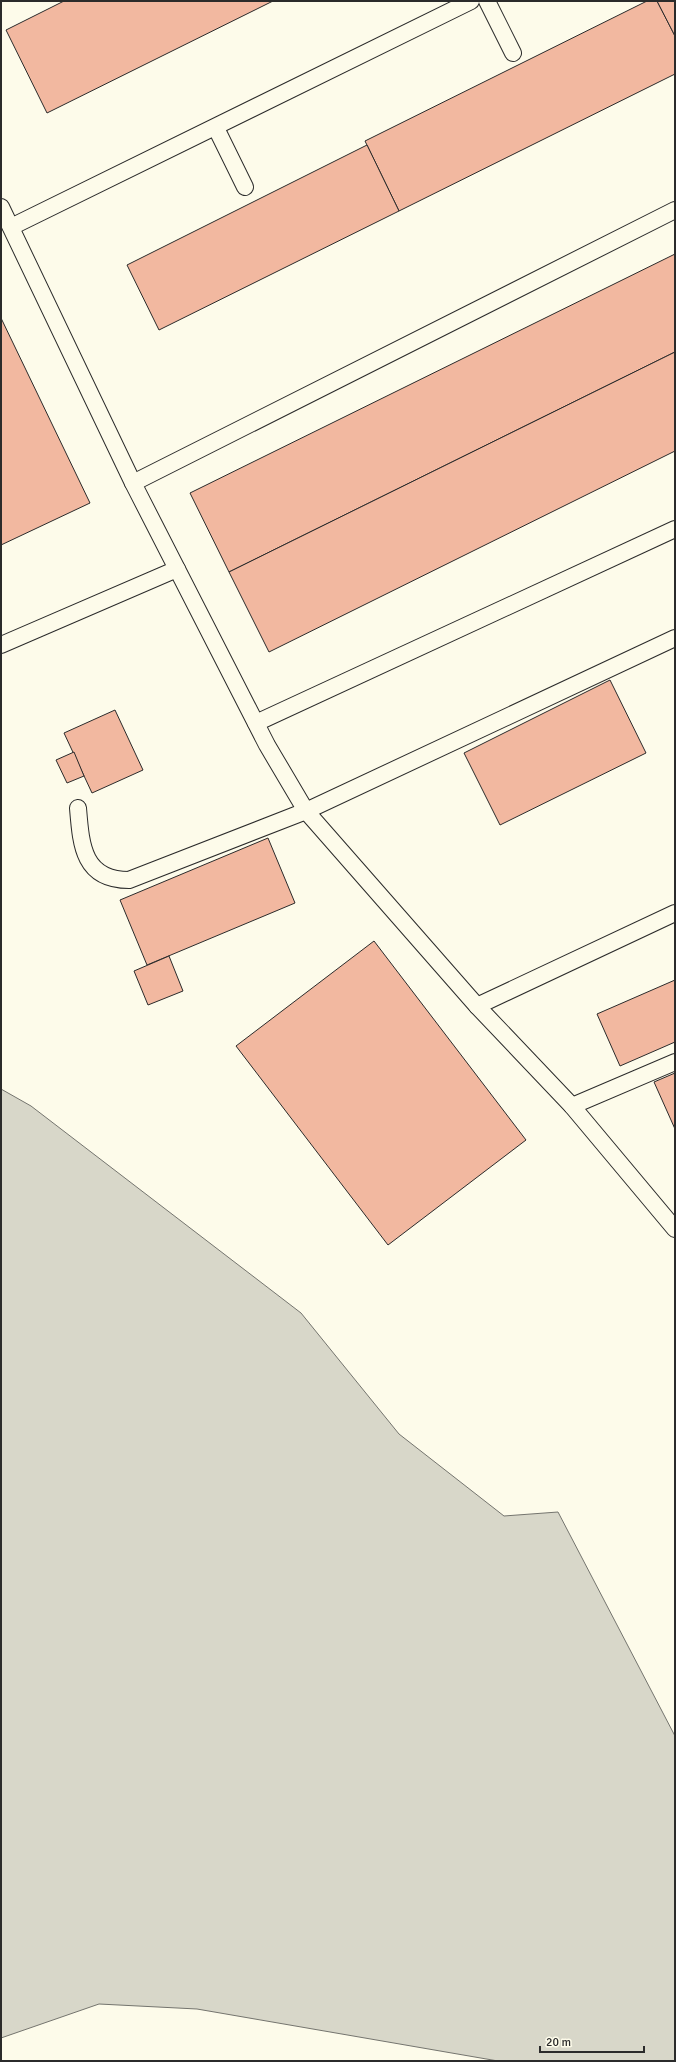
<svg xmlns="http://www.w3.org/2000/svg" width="676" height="2062" viewBox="0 0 676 2062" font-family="Signika,sans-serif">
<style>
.water{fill:#d8d7c9;stroke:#74746e}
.building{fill:#f2b8a0;stroke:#2b2b2b}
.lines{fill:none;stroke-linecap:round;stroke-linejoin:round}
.lane-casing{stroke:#2b2b2b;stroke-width:18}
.lane{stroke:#fdfbea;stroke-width:16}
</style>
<rect width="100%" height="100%" fill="#fdfbea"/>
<polygon class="water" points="1,1089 31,1106 301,1313 399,1434 504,1516 558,1512 675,1736 675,2061 498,2061 197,2009 99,2004 1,2038"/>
<g class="building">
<polygon points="64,1 273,1 47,113 6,30"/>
<polygon points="647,1 657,1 675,36 675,74 399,211 365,141"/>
<polygon points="657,1 675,1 675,36"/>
<polygon points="367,145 399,211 159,330 127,265"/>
<polygon points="675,254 675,352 229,572 190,493"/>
<polygon points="1,318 90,503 1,545"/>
<polygon points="675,352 675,451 269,652 229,572"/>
<polygon points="610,680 646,753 500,825 464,753"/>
<polygon points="115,710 143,770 92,793 64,733"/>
<polygon points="74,752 84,776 67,783 56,760"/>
<polygon points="268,838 295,903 147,965 120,900"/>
<polygon points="374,941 526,1140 388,1245 236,1046"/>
<polygon points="169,956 183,991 148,1005 134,971"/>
<polygon points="675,980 675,1042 620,1066 597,1014"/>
<polygon points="675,1073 675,1129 654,1082"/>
</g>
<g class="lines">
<g class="lane-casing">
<g id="lane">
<polyline points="487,1 513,53"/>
<polyline points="216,128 245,187"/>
<polyline points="1,207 133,483 267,745 306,811 477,1006 572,1106 675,1229"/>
<polyline points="11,227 471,1"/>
<polyline points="133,483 675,210"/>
<polyline points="1,645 177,569"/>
<polyline points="256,723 675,529"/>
<path d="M78,808c3,37 5,72 51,72l177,-69 369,-173"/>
<polyline points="477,1006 675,913"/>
<polyline points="572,1106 675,1062"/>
</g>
</g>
<use href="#lane" class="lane"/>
</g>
<rect width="676" height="2062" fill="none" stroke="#2b2b2b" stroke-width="4"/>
<path d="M540 2046v6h104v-6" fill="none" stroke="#2b2b2b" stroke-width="2"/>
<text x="546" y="2046" font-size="12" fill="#2b2b2b" stroke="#fdfbea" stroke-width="3" paint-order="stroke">20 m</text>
</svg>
